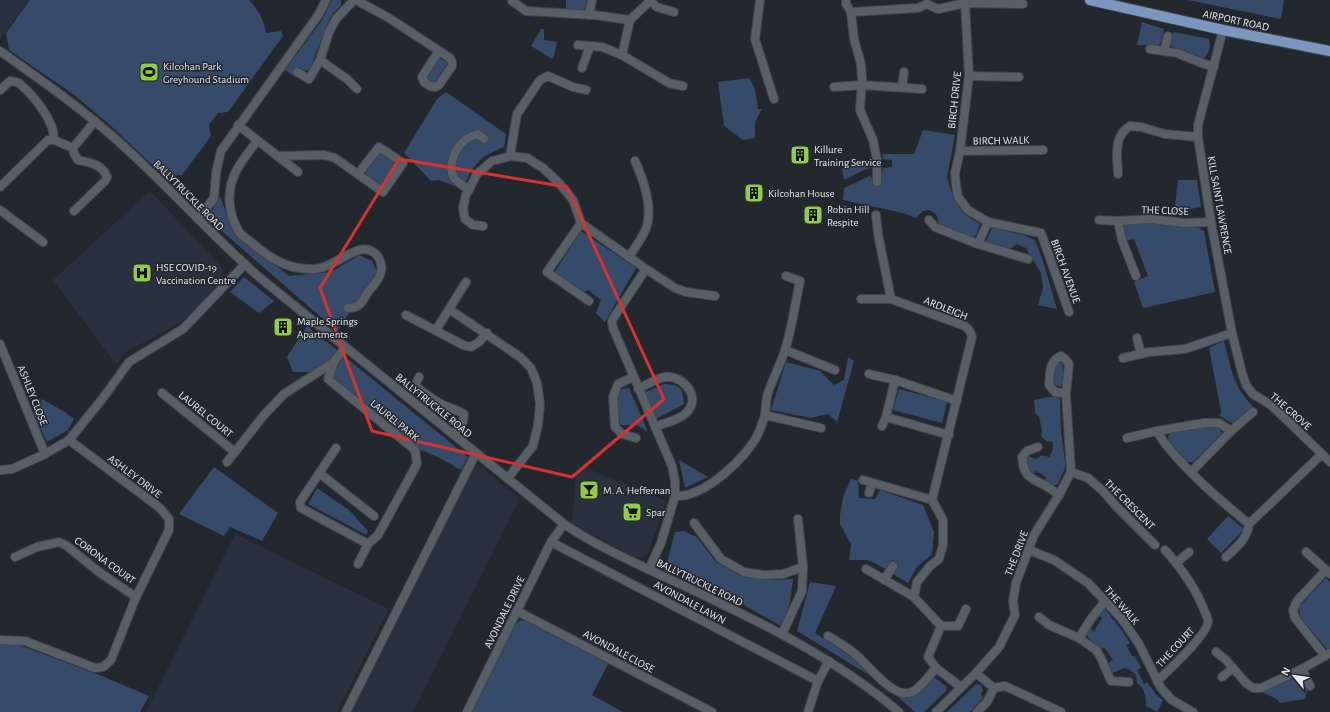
<svg xmlns="http://www.w3.org/2000/svg" width="1330" height="712" viewBox="0 0 1330 712" font-family="'Alegreya Sans',sans-serif">
<style>
.built{fill:#28313d}
.green{fill:#364b69}
.lines{fill:none;stroke-linecap:round;stroke-linejoin:round}
.minor-casing{stroke:#40454a;stroke-width:10}
.major-casing{stroke:#40454a;stroke-width:12}
.minor{stroke:#595f67;stroke-width:8}
.major{stroke:#7b97bd;stroke-width:10}
.marked{fill:none;stroke:#d73232;stroke-width:3;stroke-linejoin:round}
.labels{text-anchor:middle;stroke-width:3;stroke-linejoin:round;paint-order:stroke}
.street-label{font-size:11px;fill:#e5e8ed;stroke:#23282f}
.poi-label{font-size:11px;fill:#e5e8ed;stroke:#23282f;text-anchor:start}
</style>
<rect width="100%" height="100%" fill="#23282f"/>
<g class="built">
<polygon points="0,0 29,0 0,39"/>
<polygon points="150,191 222,267 223,278 201,304 184,320 171,328 126,352 121,357 118,363 114,362 53,280"/>
<polygon points="476,464 520,498 413,712 351,712"/>
<polygon points="577,464 666,501 648,554 642,558 634,557 590,533 572,522"/>
<polygon points="235,534 389,609 337,712 146,712"/>
</g>
<g class="green">
<path d="M30,0h219c9,10 15,19 17,33l15,-2 2,5 -55,76 -10,1 -9,12 2,11 -29,39 -18,1 -53,-50 -38,-32 -64,-44 -3,-17z"/>
<polygon points="332,0 341,0 341,6 334,12 329,20 310,69 305,71 299,67 294,76 285,70 322,20"/>
<polygon points="566,0 587,0 585,9 578,11 566,9"/>
<polygon points="1188,0 1284,0 1281,19"/>
<polygon points="1142,22 1164,29 1161,42 1158,46 1137,45"/>
<polygon points="541,29 544,29 544,40 557,42 554,56 552,59 531,46"/>
<path d="M1174,32l35,7c2,9 0,14 -6,20l-19,-9 -11,-3 -4,-3 2,-6z"/>
<polygon points="438,58 447,62 447,64 434,83 427,81 426,77"/>
<polygon points="749,78 755,89 758,109 762,109 755,122 755,138 743,140 724,126 718,82"/>
<path d="M446,92l60,42 -2,13c-27,11 -29,16 -42,42l-23,-9 -8,1 -27,-28 33,-54z"/>
<path d="M923,130l32,5 -8,42 7,22 10,15 16,10 -4,11 -5,3 -33,-13c0,-9 -1,-12 -9,-15l-6,1 -7,7 -13,-5 -60,-13 1,-12 26,-12 3,3v5h7l3,-16 9,-1v-7l-9,-1v-5h31z"/>
<polygon points="379,153 396,164 382,186 364,175"/>
<polygon points="870,161 871,168 864,170 844,180 842,169"/>
<polygon points="1178,180 1197,180 1201,207 1184,210 1174,214"/>
<polygon points="220,196 229,221 237,235 289,276 331,272 359,255 372,261 377,272 337,331 209,220 211,212"/>
<polygon points="1152,223 1199,228 1204,231 1215,292 1143,308 1134,282 1148,276 1134,239 1126,241 1122,231 1124,226 1127,224"/>
<polygon points="992,227 1026,236 1035,240 1043,261 1057,309 1038,305 1043,287 1041,273 1026,248 1017,244 1009,250 986,242"/>
<polygon points="581,231 636,268 605,322 596,313 601,300 588,290 583,293 554,273"/>
<polygon points="244,277 274,301 259,313 230,292"/>
<polygon points="307,326 468,457 461,470 440,458 421,450 325,372 293,372 287,357"/>
<path d="M1224,341c6,24 10,48 29,65l-20,18 -13,-8 1,-5 -12,-63z"/>
<polygon points="848,357 854,361 837,422 828,414 811,418 771,410 786,362 820,371 834,385 844,380"/>
<polygon points="1057,363 1062,363 1064,374 1063,384 1060,387 1054,384 1053,379"/>
<polygon points="664,384 675,385 682,390 684,404 656,419 644,393"/>
<polygon points="629,388 648,432 636,425 620,425 617,394 622,389"/>
<polygon points="899,389 947,402 942,423 893,410"/>
<path d="M1056,396l4,4 1,31 4,30v7l-7,16 -7,2 -7,-4 2,-5 -10,-6 -3,4 -6,-6 -1,-11 2,-2 8,3 6,-4 7,2c4,-4 4,-9 4,-15l-7,-1 -5,-5 1,-6 -3,-13 -4,-4 -1,-13z"/>
<polygon points="42,399 65,412 74,419 68,430 47,442 33,413"/>
<polygon points="1212,425 1220,429 1222,433 1193,462 1187,462 1168,442 1168,437 1171,432"/>
<polygon points="679,460 708,477 685,488"/>
<polygon points="214,467 278,513 262,541 230,527 224,536 179,514"/>
<polygon points="851,479 858,481 859,498 875,499 880,490 923,505 934,532 932,554 917,567 908,583 893,574 898,564 892,560 886,569 868,560 849,560 851,544 840,524 840,515 843,497"/>
<polygon points="317,488 349,510 368,531 366,535 308,504"/>
<polygon points="1228,516 1244,529 1221,553 1207,539"/>
<polygon points="683,531 697,537 716,562 741,576 769,580 793,579 790,602 783,627 667,562 675,532"/>
<polygon points="1326,578 1330,582 1330,648 1328,650 1300,617 1299,607"/>
<polygon points="810,582 836,586 815,633 853,658 869,675 797,631"/>
<path d="M1105,609l18,23 7,11 -4,2 6,11h3l6,12 -4,2 7,14 3,-2 11,15 5,3 -6,12 -11,-6c0,-8 -1,-18 -9,-23 0,-9 -4,-13 -13,-15l-14,6 -3,-10 6,-4 -9,-13 -4,3 -6,-7 -8,-8v-4l2,-4 6,4 8,-13 -4,-3 2,-4z"/>
<polygon points="521,620 530,622 609,662 592,695 623,712 472,712 514,626"/>
<polygon points="0,645 19,645 102,676 149,696 140,712 0,712"/>
<polygon points="1299,673 1307,691 1305,699 1280,703 1277,699 1259,691"/>
<path d="M933,676l14,11 -1,4 -22,21h-9l-18,-16c20,1 24,-7 36,-20z"/>
<polygon points="976,684 981,685 983,690 981,694 983,698 970,712 947,712"/>
</g>
<g class="lines">
<g class="minor-casing">
<g id="minor">
<polyline points="356,0 389,18 450,58 452,62 452,66 439,85 435,87 430,86 424,82 422,77 439,51"/>
<polyline points="513,0 512,1 526,11 594,15 630,20"/>
<polyline points="760,0 755,39 774,99"/>
<polyline points="846,0 846,4 851,12 854,39 861,64 862,79 860,110 873,140 877,160 877,182"/>
<polyline points="650,1 657,7 674,12"/>
<polyline points="965,3 969,76 960,151 955,173 956,185 958,197 968,210 988,222 1041,233 1069,312"/>
<polyline points="927,4 938,9 965,3 1023,4"/>
<polyline points="851,12 918,8 927,4"/>
<polyline points="589,15 592,0"/>
<path d="M1223,30l-25,95v12l13,85 21,111 10,40 4,12 7,9 18,11 51,49 -73,70c-2,15 -12,23 -23,33"/>
<polyline points="578,45 602,47 622,55 669,83 683,86"/>
<polyline points="1150,49 1177,53 1202,63 1214,67"/>
<path d="M0,51c41,29 81,57 119,91 48,43 91,92 140,135l305,247c37,25 78,42 118,61 76,36 152,72 217,127"/>
<polyline points="1164,51 1168,36"/>
<polyline points="622,55 630,20 651,0"/>
<polyline points="320,60 347,79 357,89"/>
<polyline points="582,68 590,46"/>
<polyline points="297,72 309,79 320,60 329,32 336,19 354,0"/>
<polyline points="969,76 1019,77"/>
<polyline points="834,87 861,85 922,89"/>
<polyline points="902,87 904,72"/>
<path d="M0,90l10,-9c3,0 6,1 9,2 14,12 36,38 35,57"/>
<polyline points="238,125 298,172"/>
<path d="M257,141c-11,15 -25,30 -27,50 -2,14 2,29 9,41 3,4 8,7 12,10 18,16 37,28 62,27 20,0 41,-24 56,-19 10,3 15,15 11,25 -2,6 -8,12 -12,17 -3,4 -5,10 -9,13 -2,2 -8,3 -11,3"/>
<polyline points="73,148 95,121"/>
<polyline points="960,151 1043,150"/>
<polyline points="277,156 324,155 335,158 383,192 403,163 379,147 358,174"/>
<polyline points="510,156 517,114 540,80 548,76 573,87 586,90"/>
<path d="M1118,174c-1,-17 -5,-38 12,-48l11,1 24,7 33,3"/>
<path d="M0,187l48,-47h6l19,8 1,5 4,7c13,3 24,4 29,17l-2,4 -31,30"/>
<path d="M469,190c-5,-4 -11,-7 -15,-12 -7,-12 1,-29 10,-37 4,-4 9,-5 14,-7l6,5"/>
<polyline points="0,210 43,242"/>
<polyline points="876,215 878,234 891,299 965,326 970,331 972,337 932,500 943,520 943,545 939,559 930,566 917,582 914,597"/>
<polyline points="198,219 214,198 216,173 221,151 319,14 326,0"/>
<polyline points="929,220 935,227 978,244 1028,259"/>
<polyline points="1099,220 1118,221 1152,219 1184,223 1211,222"/>
<polyline points="1118,221 1122,240 1136,276"/>
<polyline points="581,223 547,272 589,301"/>
<polyline points="483,226 473,225 465,219 463,208 466,195 477,174 492,161 511,156 527,158 543,168 559,183 573,200 581,223 646,269 616,314 612,321 613,328 672,466 675,481 675,496 661,543 649,569"/>
<polyline points="978,244 988,222"/>
<path d="M629,257c5,-8 11,-16 15,-24 11,-21 0,-52 -9,-72"/>
<polyline points="646,269 675,288 686,292 715,296"/>
<polyline points="861,299 891,299"/>
<polyline points="449,309 520,357 531,368 537,383 540,404 538,425 533,446 508,478"/>
<polyline points="406,315 463,345 471,347 479,342 487,333"/>
<polyline points="436,330 466,282"/>
<polyline points="1137,338 1141,354"/>
<polyline points="0,344 45,454"/>
<polyline points="785,350 835,370"/>
<polyline points="1123,358 1150,352 1185,349 1232,333"/>
<polyline points="334,362 328,379 415,450 417,464 378,535 368,544 301,508 300,502 336,448"/>
<polyline points="869,374 895,380"/>
<path d="M419,377l-4,9c9,7 18,14 28,19 7,3 14,5 21,9l-1,8 -10,12"/>
<polyline points="633,377 618,384 613,397 615,427 622,434 636,438"/>
<path d="M638,389c8,-4 18,-10 26,-12 16,-3 35,16 26,31 -7,12 -24,14 -35,19"/>
<polyline points="162,393 235,452"/>
<path d="M1066,394l3,-30 -3,-4 -5,-4c-12,5 -11,17 -12,29l6,7 11,2 5,78"/>
<polyline points="765,415 821,428"/>
<polyline points="882,426 886,417"/>
<polyline points="1157,431 1204,423 1219,423 1231,431 1191,472"/>
<polyline points="1231,431 1253,412"/>
<polyline points="949,435 886,417 895,380 957,401"/>
<path d="M1127,438l30,-7c6,12 15,21 24,31 21,23 44,42 68,62"/>
<path d="M1038,447l-11,4 -5,6c2,21 8,20 24,29 5,3 9,6 13,9"/>
<polyline points="1322,454 1330,462"/>
<polyline points="227,462 264,415 284,394 334,362 345,347"/>
<polyline points="0,470 12,469 45,454 69,440 103,398 129,362 183,329 245,264"/>
<polyline points="1071,472 1088,478 1104,492 1115,505 1155,545"/>
<polyline points="319,473 374,516"/>
<polyline points="863,480 932,500"/>
<polyline points="869,493 872,483"/>
<path d="M675,496c29,2 73,-39 84,-64 2,-6 5,-12 6,-18 1,-6 1,-12 2,-18 5,-16 13,-30 18,-46 7,-22 10,-46 15,-69l-14,-5"/>
<polyline points="694,523 721,559 744,572 764,575 783,574 803,567"/>
<polyline points="551,542 818,681"/>
<polyline points="1029,550 1054,560 1088,583 1122,619 1139,644 1161,688 1172,700 1193,712"/>
<polyline points="1306,552 1326,570"/>
<polyline points="15,557 37,547 59,542 67,546 99,572 136,597"/>
<polyline points="1176,563 1189,552"/>
<polyline points="358,564 368,544"/>
<polyline points="866,569 914,597 941,626 928,657 936,668 961,687"/>
<polyline points="884,580 893,566"/>
<polyline points="517,611 712,712"/>
<polyline points="1039,617 1049,625 1079,638 1096,650 1101,658 1111,681 1129,682"/>
<polyline points="941,626 958,626 966,609"/>
<polyline points="782,634 802,591 803,567 798,519"/>
<path d="M828,636c9,6 20,11 28,19 13,10 37,45 56,37 8,-3 18,-18 24,-24"/>
<polyline points="1079,638 1091,619 1105,601"/>
<polyline points="0,640 25,641 95,668 103,667 111,660 136,597 169,530 169,519 160,508 69,440"/>
<polyline points="1216,652 1226,660 1246,683 1253,688 1261,688 1302,669 1330,653"/>
<polyline points="1325,656 1295,618 1293,610 1297,601 1326,570 1330,574"/>
<polyline points="1302,669 1310,686"/>
<polyline points="976,673 994,688 987,702 977,712"/>
<polyline points="1222,677 1233,668"/>
<path d="M1157,681c10,-9 52,-48 51,-60 0,-2 -2,-6 -3,-9 -9,-23 -23,-43 -40,-62"/>
<polyline points="994,688 1005,686 1061,712"/>
<polyline points="346,712 476,453"/>
<polyline points="467,712 551,542 564,524"/>
<polyline points="808,712 818,681 829,661"/>
<polyline points="936,712 976,673 999,647 1015,615 1013,601 1016,583 1034,535 1059,495 1071,472"/>
</g>
</g>
<g class="major-casing">
<polyline id="major" points="1090,0 1223,30 1330,51"/>
</g>
<use href="#minor" class="minor"/>
<use href="#major" class="major"/>
</g>
<path class="marked" d="M399,159l168,28 97,212 -92,78 -200,-46 -52,-143z"/>
<defs>
<g id="stadium-square" transform="scale(1)"><rect x="-9" y="-9" width="18" height="18" rx="4" fill="#92cd3f" stroke="#23282f"/><path d="M0-5a6.5 5 0 1 0 0 10a6.5 5 0 1 0 0-10ZM-3.5-1.8h7v3.6h-7Z" fill="#111"/></g>
<g id="building-square" transform="scale(1)"><rect x="-9" y="-9" width="18" height="18" rx="4" fill="#92cd3f" stroke="#23282f"/><path d="M-4-6H4V6H1V3H-1V6H-4ZM-2.5-4.3h1.7v1.8h-1.7ZM.8-4.3h1.7v1.8H.8ZM-2.5-1h1.7V.8h-1.7ZM.8-1h1.7V.8H.8Z" fill="#111"/></g>
<g id="hospital-square" transform="scale(1)"><rect x="-9" y="-9" width="18" height="18" rx="4" fill="#92cd3f" stroke="#23282f"/><path d="M-5-5h3v3.5h4V-5h3V5h-3V1.5h-4V5h-3Z" fill="#111"/></g>
<g id="bar-square" transform="scale(1)"><rect x="-9" y="-9" width="18" height="18" rx="4" fill="#92cd3f" stroke="#23282f"/><path d="M-6-5H6L.8 .8V4.5H3.5V6h-7V4.5H-.8V.8Z" fill="#111"/></g>
<g id="supermarket-square" transform="scale(1)"><rect x="-9" y="-9" width="18" height="18" rx="4" fill="#92cd3f" stroke="#23282f"/><path d="M-6-5.5h2.5l.6 2H6L4.5 2H-2.5L-4.4-4H-6ZM-1.5 3.2a1.3 1.3 0 1 0 .1 0ZM3 3.2a1.3 1.3 0 1 0 .1 0Z" fill="#111"/></g>
</defs>
<g fill-rule="evenodd">
<use href="#stadium-square" x="149" y="72"/>
<use href="#building-square" x="800" y="155"/>
<use href="#building-square" x="754" y="193"/>
<use href="#building-square" x="813" y="215"/>
<use href="#hospital-square" x="142" y="273"/>
<use href="#building-square" x="283" y="327"/>
<use href="#bar-square" x="589" y="490"/>
<use href="#supermarket-square" x="632" y="512"/>
</g>
<g class="labels">
<g class="street-label">
<text transform="translate(1236 20) rotate(12)" y="4">AIRPORT ROAD</text>
<text transform="translate(954 100) rotate(-84)" y="4">BIRCH DRIVE</text>
<text transform="translate(1001 140) rotate(-1)" y="4">BIRCH WALK</text>
<text transform="translate(189 195) rotate(45)" y="4">BALLYTRUCKLE ROAD</text>
<text transform="translate(1220 205) rotate(80)" y="4">KILL SAINT LAWRENCE</text>
<text transform="translate(1165 210) rotate(2)" y="4">THE CLOSE</text>
<text transform="translate(1066 271) rotate(70)" y="4">BIRCH AVENUE</text>
<text transform="translate(946 308) rotate(22)" y="4">ARDLEIGH</text>
<text transform="translate(33 395) rotate(68)" y="4">ASHLEY CLOSE</text>
<text transform="translate(434 405) rotate(39)" y="4">BALLYTRUCKLE ROAD</text>
<text transform="translate(1291 411) rotate(41)" y="4">THE GROVE</text>
<text transform="translate(206 414) rotate(39)" y="4">LAUREL COURT</text>
<text transform="translate(395 420) rotate(39)" y="4">LAUREL PARK</text>
<text transform="translate(135 476) rotate(37)" y="4">ASHLEY DRIVE</text>
<text transform="translate(1130 504) rotate(45)" y="4">THE CRESCENT</text>
<text transform="translate(1016 553) rotate(-69)" y="4">THE DRIVE</text>
<text transform="translate(105 560) rotate(36)" y="4">CORONA COURT</text>
<text transform="translate(700 582) rotate(26)" y="4">BALLYTRUCKLE ROAD</text>
<text transform="translate(690 602) rotate(28)" y="4">AVONDALE LAWN</text>
<text transform="translate(1122 605) rotate(49)" y="4">THE WALK</text>
<text transform="translate(504 612) rotate(-64)" y="4">AVONDALE DRIVE</text>
<text transform="translate(1175 647) rotate(-47)" y="4">THE COURT</text>
<text transform="translate(619 651) rotate(28)" y="4">AVONDALE CLOSE</text>
</g>
<g class="poi-label">
<text x="163" y="70">Kilcohan Park<tspan x="163" dy="13">Greyhound Stadium</tspan></text>
<text x="814" y="153">Killure<tspan x="814" dy="13">Training Service</tspan></text>
<text x="768" y="197">Kilcohan House</text>
<text x="827" y="213">Robin Hill<tspan x="827" dy="13">Respite</tspan></text>
<text x="156" y="271">HSE COVID-19<tspan x="156" dy="13">Vaccination Centre</tspan></text>
<text x="297" y="325">Maple Springs<tspan x="297" dy="13">Apartments</tspan></text>
<text x="603" y="494">M. A. Heffernan</text>
<text x="646" y="516">Spar</text>
</g>
</g>
<g transform="translate(1294 676) rotate(299)" stroke="#23282f" stroke-width="3" paint-order="stroke">
<path d="M0-3L7 15L0 10L-7 15Z" fill="#e5e8ed"/>
<text y="-6" font-size="11" font-weight="bold" text-anchor="middle" fill="#e5e8ed">N</text>
</g>
</svg>
